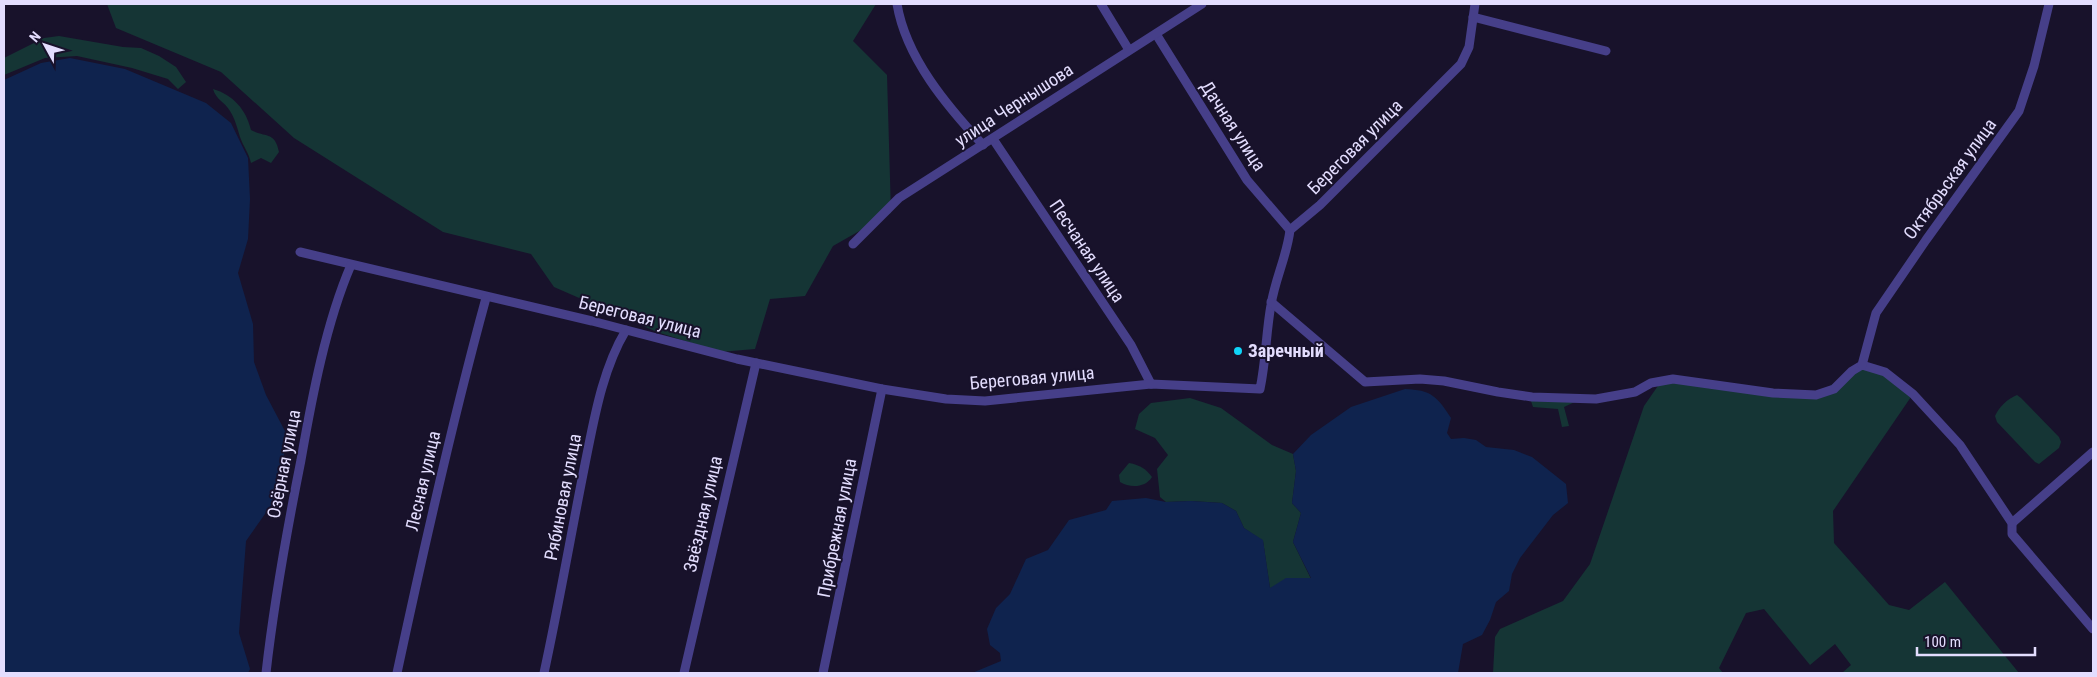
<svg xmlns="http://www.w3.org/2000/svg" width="2097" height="677" viewBox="0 0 2097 677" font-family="'Roboto Condensed',sans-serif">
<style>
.green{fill:#153535}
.water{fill:#0f234e}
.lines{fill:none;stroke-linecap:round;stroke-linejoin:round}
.street{stroke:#463f89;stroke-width:9}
.poi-dot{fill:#0fd4f8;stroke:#18122b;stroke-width:2}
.labels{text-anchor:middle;stroke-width:4;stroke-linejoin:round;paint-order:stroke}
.street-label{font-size:18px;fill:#e3ddfe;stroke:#18122b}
.poi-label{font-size:18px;font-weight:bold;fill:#e3ddfe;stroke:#18122b;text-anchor:start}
</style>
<rect width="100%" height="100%" fill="#18122b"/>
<g class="green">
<polygon points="107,4 876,4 853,41 887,75 891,213 833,246 805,296 770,299 755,349 720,352 657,332 554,287 531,254 443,232 294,138 221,72 116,28"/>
<polygon points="59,36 123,47 141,48 159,56 176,67 186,82 178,89 168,79 132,68 77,56 45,58 4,75 4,58 44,38"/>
<path d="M213,89c20,6 33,20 38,41 15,8 24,1 28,22l-8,11 -10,-5 -10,5c-2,-10 -8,-17 -11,-26 -3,-10 -5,-18 -10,-26 -5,-9 -14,-11 -17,-22z"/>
<polygon points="1862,365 1885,372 1913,394 1833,511 1834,543 1889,605 1909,610 1945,582 2019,673 1842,673 1851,665 1835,644 1810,665 1764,609 1746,613 1719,668 1723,673 1493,673 1495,637 1500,629 1563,601 1590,564 1644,406 1662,380 1816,395"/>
<path d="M2017,395l4,3 38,39 2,5 -2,6 -20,16 -4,-2 -38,-40 -2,-6c4,-9 12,-17 22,-21z"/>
<polygon points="1190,398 1221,408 1272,445 1293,454 1296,471 1292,503 1301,513 1293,542 1311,579 1270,588 1263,541 1244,528 1236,511 1222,503 1191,501 1166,502 1160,497 1157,469 1168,455 1155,438 1135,429 1139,414 1151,403"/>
<polygon points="1531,401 1577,401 1564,407 1569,426 1562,427 1558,409 1533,407"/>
<path d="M1129,463c11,2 17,6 23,14 -7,11 -22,11 -32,5l-1,-7z"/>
</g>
<g class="water">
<polygon points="70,58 125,69 206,103 231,123 248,158 250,199 248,239 238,273 253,324 254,362 266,395 287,435 282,467 272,504 246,541 239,633 250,669 248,673 4,673 4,80 41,63"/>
<path d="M1405,389c26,1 32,7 46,29l-4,15 4,6 13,-1 12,2 10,7 28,3 18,7 34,27 2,19 -15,12 -33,43 -8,16 -3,17 -13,11 -6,18 -8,15 -19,9 -5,29h-486l29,-12 -1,-8 -10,-8 -3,-16 9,-21 14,-14 16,-35 22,-9 21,-30 37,-10 6,-9 34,-3 20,4 25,-1 31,2 14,8 8,17 19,12 7,48 16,-10h25l-18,-36 8,-29 -9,-10 4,-32 -3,-17 18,-19 40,-28z"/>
</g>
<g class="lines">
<g class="street">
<path d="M897,4c9,54 50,102 86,141"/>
<polyline points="1101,4 1129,50"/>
<polyline points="1473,17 1606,51"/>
<polyline points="1156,34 1247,180 1290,230"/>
<polyline points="993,139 1131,345 1151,384"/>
<polyline points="853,244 899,198 1202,4"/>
<path d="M300,252l292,69 145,38 145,30 64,10 39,2 166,-17 109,5c6,-28 6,-57 11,-84 4,-26 16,-49 19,-75l30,-25 141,-141 8,-17 6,-43"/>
<polyline points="1271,302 1365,382 1420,379 1444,381 1498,392 1532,397 1596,399 1635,392 1651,383 1673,379 1773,393 1816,395 1834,389 1852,371 1862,365 1885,372 1913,394 1960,445 2012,523 2012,534 2093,629"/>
<polyline points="1862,365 1876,313 1926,240 2019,111 2034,66 2049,4"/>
<polyline points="2012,523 2093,452"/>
<path d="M266,673c8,-71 21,-143 35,-213 11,-63 25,-137 50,-195"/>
<path d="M397,673c27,-126 55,-251 89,-375"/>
<path d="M544,673c15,-69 27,-139 41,-209 9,-44 17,-94 41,-134"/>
<polyline points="684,673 756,363"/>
<polyline points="823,673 882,389"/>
</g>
</g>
<circle class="poi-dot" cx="1238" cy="351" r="5"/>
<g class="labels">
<g class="street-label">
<text transform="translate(1014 105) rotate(-33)" y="6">улица Чернышова</text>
<text transform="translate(1233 126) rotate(57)" y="6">Дачная улица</text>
<text transform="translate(1355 147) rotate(-45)" y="6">Береговая улица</text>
<text transform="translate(1950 179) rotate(-54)" y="6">Октябрьская улица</text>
<text transform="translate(1087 251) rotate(56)" y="6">Песчаная улица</text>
<text transform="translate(640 317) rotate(14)" y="6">Береговая улица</text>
<text transform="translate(1032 378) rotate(-5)" y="6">Береговая улица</text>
<text transform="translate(284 464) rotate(-79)" y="6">Озёрная улица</text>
<text transform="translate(423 481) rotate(-77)" y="6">Лесная улица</text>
<text transform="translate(563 497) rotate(-79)" y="6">Рябиновая улица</text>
<text transform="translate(703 514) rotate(-77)" y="6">Звёздная улица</text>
<text transform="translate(837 528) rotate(-79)" y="6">Прибрежная улица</text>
</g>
<g class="poi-label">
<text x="1248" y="357">Заречный</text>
</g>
</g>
<rect width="2097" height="677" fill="none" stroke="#e3ddfe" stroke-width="10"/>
<g transform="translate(45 45) rotate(310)" stroke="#18122b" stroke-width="4" paint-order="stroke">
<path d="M0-4L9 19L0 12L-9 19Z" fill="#e3ddfe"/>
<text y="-8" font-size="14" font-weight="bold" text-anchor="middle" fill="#e3ddfe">N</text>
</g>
<path d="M1917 647v8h118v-8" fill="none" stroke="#e3ddfe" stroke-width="2.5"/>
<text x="1924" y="647" font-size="15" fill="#e3ddfe" stroke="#18122b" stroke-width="4" paint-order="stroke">100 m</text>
</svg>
